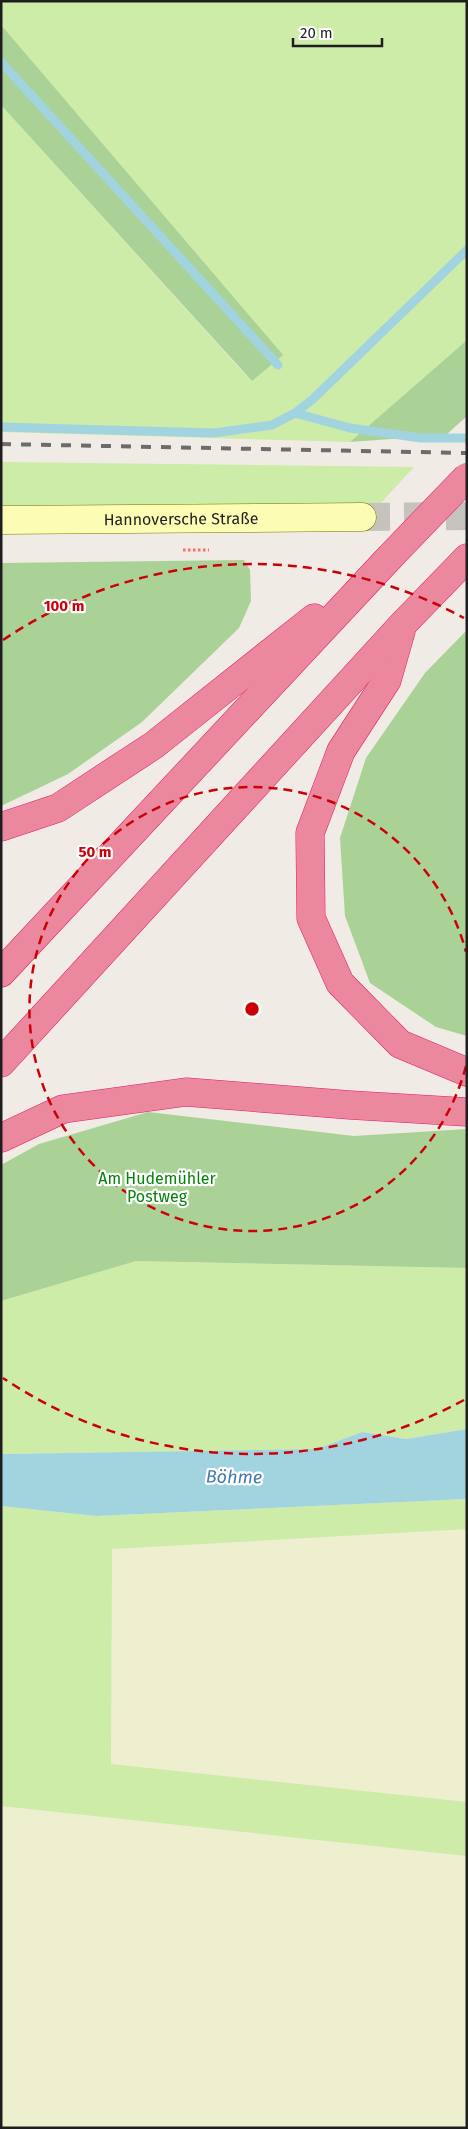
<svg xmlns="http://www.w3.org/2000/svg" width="468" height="2129" viewBox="0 0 468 2129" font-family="'Fira Sans',sans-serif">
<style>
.farmland{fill:#eeefce}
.grass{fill:#cceca7}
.forest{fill:#aad196}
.water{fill:#a2d4e0}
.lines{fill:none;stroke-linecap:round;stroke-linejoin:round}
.stream{stroke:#a2d4e0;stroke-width:9}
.secondary-tunnel{stroke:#c6c2bc;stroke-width:28;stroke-dasharray:28 14;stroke-linecap:butt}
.secondary-casing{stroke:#727b00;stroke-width:29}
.motorway-casing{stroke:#e31c68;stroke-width:29}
.path{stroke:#ff6f66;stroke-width:3;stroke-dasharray:2.5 2.5;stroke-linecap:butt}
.secondary{stroke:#fcfcb5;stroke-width:28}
.motorway{stroke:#eb889e;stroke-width:28}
.rail{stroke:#6c6c6c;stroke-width:4;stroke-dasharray:10 10;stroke-linecap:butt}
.motorway-bridge-casing{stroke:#e31c68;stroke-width:29;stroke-linecap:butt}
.motorway-bridge{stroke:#eb889e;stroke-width:28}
.ring{fill:none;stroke:#cd0008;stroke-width:2.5;stroke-dasharray:9 6}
.labels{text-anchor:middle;stroke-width:4.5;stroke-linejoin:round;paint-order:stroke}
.street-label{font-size:16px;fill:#1e1e1e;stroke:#fff}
.park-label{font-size:16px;fill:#06820c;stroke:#fff}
.water-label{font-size:18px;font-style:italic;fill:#437bab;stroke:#fff}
.centre{fill:#cd0008;stroke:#fff;stroke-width:2.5}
.ring-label{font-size:15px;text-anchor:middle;font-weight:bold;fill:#cd0008;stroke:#fff;stroke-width:4.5;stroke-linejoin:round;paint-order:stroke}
</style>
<rect width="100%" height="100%" fill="#f0ebe4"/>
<g class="farmland">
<polygon points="467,1529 467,1802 111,1764 112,1549"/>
<polygon points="1,1806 467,1856 467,2128 1,2128"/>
</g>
<g class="grass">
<polygon points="1,1 467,1 467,340 350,442 1,432 1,105 251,381 1,25"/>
<polygon points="1,462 414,467 379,505 1,507"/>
<polygon points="136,1261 467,1268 467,1429 406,1439 362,1432 317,1449 1,1454 1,1301"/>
<polygon points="467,1499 467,1529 112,1549 111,1764 467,1802 467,1856 1,1806 1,1506 96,1516"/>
</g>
<g class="forest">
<polygon points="1,25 283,355 252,381 1,105"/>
<polygon points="467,340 467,416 446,435 350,442"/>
<polygon points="244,560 250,570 251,601 239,628 142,722 68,774 1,806 1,563"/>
<polygon points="467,630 467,1036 436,1027 370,983 345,916 340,838 366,758 425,673"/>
<polygon points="148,1112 354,1136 467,1129 467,1268 136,1261 1,1301 1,1165 39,1144"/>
</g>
<polygon class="water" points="467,1429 467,1499 96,1516 1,1506 1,1454 317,1449 362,1432 406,1439"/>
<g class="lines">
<g class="stream">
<polyline points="1,62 278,365"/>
<polyline points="295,413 350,428 421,438 467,438"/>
<polyline points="1,427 214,433 272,425 295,413 313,399 467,250"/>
</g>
<polyline class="secondary-tunnel" points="362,517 467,516"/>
<g class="secondary-casing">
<g id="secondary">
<path id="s1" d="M1,520l361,-3"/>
</g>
</g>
<g class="motorway-casing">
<g id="motorway">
<polyline points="401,631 387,680 341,751 310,833 311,918 340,983 400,1044 467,1072"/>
<polyline points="1,827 58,808 154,745 314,618"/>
<polyline points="1,973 389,558"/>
<polyline points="1,1063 403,624 467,558"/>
<polyline points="1,1138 63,1109 186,1092 350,1105 467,1112"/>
</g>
</g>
<polyline class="path" points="183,550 209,550"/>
<use href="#secondary" class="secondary"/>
<use href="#motorway" class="motorway"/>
<polyline class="rail" points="1,444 467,453"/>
<g class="motorway-bridge-casing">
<polyline id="motorway-bridge" points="389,558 467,477"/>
</g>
<use href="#motorway-bridge" class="motorway-bridge"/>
</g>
<g class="ring">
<path d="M466 1066A222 222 0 1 1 466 952"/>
<path d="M464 1400A445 445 0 0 1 3 1378M3 640A445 445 0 0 1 464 618"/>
</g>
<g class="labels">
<g class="street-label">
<text dy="6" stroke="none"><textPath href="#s1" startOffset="180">Hannoversche Straße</textPath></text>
</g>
<g class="park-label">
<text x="157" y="1184">Am Hudemühler<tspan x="157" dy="18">Postweg</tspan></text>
</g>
<g class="water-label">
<text transform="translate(234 1477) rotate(1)" y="6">Böhme</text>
</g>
</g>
<circle cx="252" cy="1009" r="8" class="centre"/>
<g class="ring-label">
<text x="64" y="611">100 m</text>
<text x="95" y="857">50 m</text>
</g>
<rect width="468" height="2129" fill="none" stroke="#1e1e1e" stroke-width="5"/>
<path d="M293 38v8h89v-8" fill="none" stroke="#1e1e1e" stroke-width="2.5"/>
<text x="300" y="38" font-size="15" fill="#1e1e1e" stroke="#ffffff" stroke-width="4" paint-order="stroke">20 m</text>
</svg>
